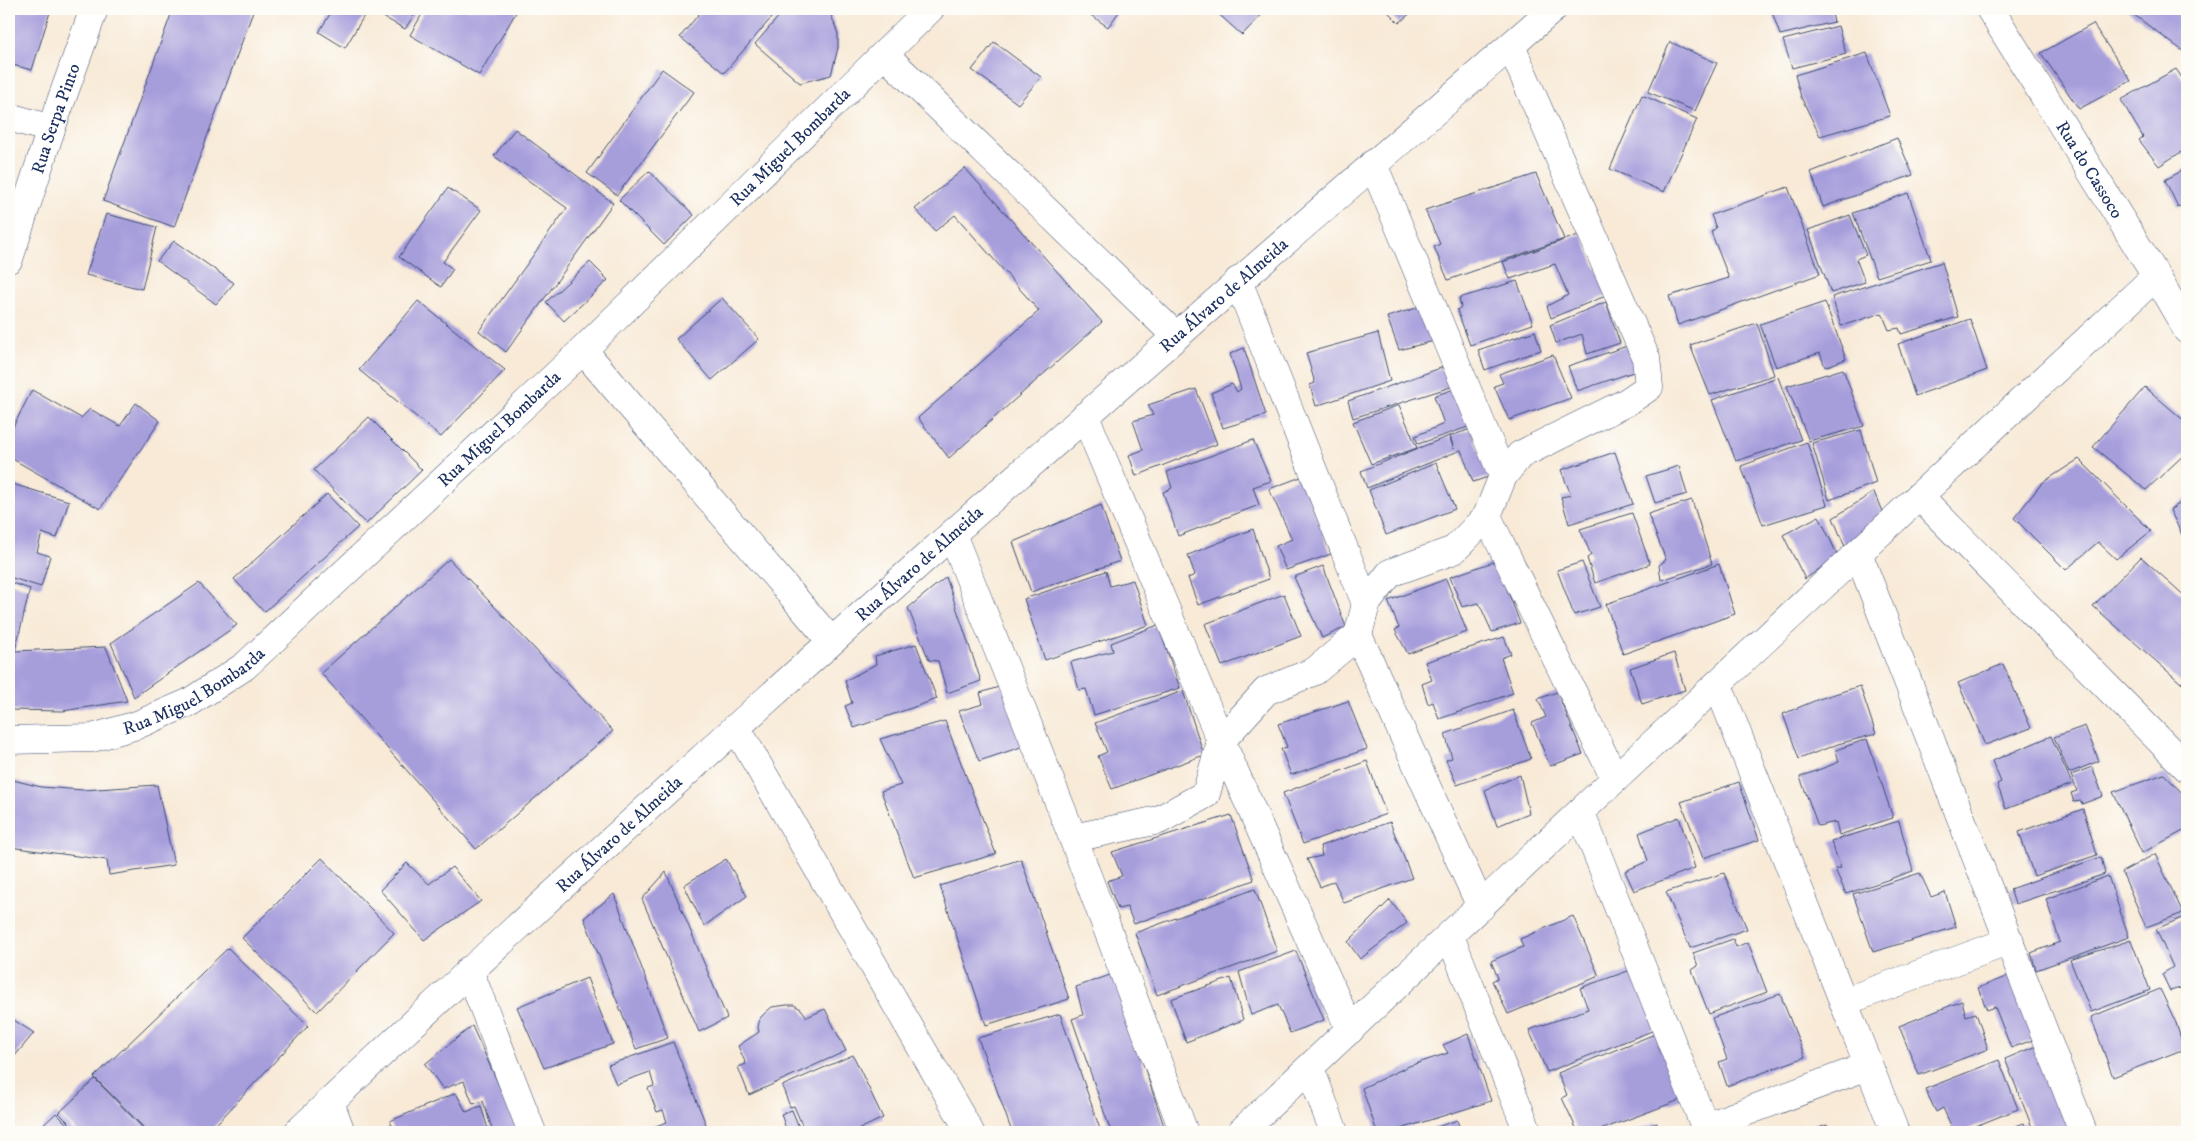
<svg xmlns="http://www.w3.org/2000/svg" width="2196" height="1141" viewBox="0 0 2196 1141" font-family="'IM FELL DW Pica',serif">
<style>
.building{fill:#a69ddb}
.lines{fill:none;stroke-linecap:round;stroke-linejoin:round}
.minor-casing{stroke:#3c4b70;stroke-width:29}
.minor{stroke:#fff;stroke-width:28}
.labels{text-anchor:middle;stroke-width:5;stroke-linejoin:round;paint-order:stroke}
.street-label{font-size:18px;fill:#1b2f5e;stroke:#fdfcf7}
</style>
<rect width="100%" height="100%" fill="#fdfcf7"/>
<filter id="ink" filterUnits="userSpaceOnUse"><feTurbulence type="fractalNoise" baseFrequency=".02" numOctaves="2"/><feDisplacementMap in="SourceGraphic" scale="10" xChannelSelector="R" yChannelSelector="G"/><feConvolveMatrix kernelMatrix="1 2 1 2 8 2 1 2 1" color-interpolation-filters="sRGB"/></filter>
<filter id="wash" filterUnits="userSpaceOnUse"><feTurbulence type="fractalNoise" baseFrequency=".0096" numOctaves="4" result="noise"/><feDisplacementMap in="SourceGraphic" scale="20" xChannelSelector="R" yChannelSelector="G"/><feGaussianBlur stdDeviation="1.12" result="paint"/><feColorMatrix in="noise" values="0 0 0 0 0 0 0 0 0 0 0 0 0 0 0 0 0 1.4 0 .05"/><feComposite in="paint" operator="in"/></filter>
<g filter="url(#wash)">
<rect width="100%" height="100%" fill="#f8ead7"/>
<g id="blocks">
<g class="building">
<polygon points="9,9 51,9 32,70 9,64"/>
<polygon points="173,9 254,9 174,227 103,201"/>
<polygon points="333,9 368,9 345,48 319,32"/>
<polygon points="378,9 418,9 405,29 376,13"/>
<polygon points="425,9 518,9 479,75 410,35"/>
<polygon points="703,9 764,9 773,16 724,73 680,37"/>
<polygon points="773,9 829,9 838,34 838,48 831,75 800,83 755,44 781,14"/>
<polygon points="1082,9 1121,9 1108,27"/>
<polygon points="1213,9 1267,9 1242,35"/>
<polygon points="1385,9 1415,9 1399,23"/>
<polygon points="1771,9 1831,9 1834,22 1780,35"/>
<polygon points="2126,9 2187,9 2187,54"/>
<polygon points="2093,24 2131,81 2079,109 2041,53"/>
<polygon points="1838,26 1846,54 1792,68 1783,40"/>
<polygon points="994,42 1041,77 1018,104 972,70"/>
<polygon points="1670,42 1717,63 1695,111 1648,92"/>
<polygon points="1867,53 1890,116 1820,136 1801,97 1795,75"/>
<polygon points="662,69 694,92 617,195 587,173"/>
<polygon points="2176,69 2187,85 2187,160 2181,152 2159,166 2139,140 2143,137 2121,100"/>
<polygon points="1642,95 1697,119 1664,192 1610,169"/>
<polygon points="515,129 613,203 506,352 479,331 567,208 494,156"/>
<polygon points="1897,138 1913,175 1823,207 1811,172"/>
<polygon points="965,168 1102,322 949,458 918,418 1039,311 955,215 935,231 915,209"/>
<polygon points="2187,168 2187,204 2186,202 2178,207 2165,180"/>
<polygon points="649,171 694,215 664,245 619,200"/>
<polygon points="1536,174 1564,239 1448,280 1434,247 1440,244 1425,210"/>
<polygon points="1788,187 1820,274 1678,325 1669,296 1729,278 1711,232 1716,228 1711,215"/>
<polygon points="448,188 481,210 443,262 453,269 441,287 399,257"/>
<polygon points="1908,193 1931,260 1877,277 1853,213"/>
<polygon points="106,214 157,227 142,289 86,275"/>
<polygon points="1850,215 1866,255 1856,259 1865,282 1831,293 1808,230"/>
<polygon points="1581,234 1608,295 1551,318 1547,306 1568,295 1555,264 1510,279 1503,262"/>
<polygon points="174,241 234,283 216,304 157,261"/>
<polygon points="590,262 608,280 564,321 546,302"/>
<polygon points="1942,262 1958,317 1901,334 1899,328 1889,330 1882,313 1841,326 1832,297"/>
<polygon points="1517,281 1533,324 1470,345 1457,310 1461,307 1459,298"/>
<polygon points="722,298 759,339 712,380 676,339"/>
<polygon points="418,301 505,370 441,437 359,370"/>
<polygon points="1606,302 1620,343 1587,354 1582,334 1556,343 1550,325"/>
<polygon points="1825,302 1846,359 1825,367 1820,353 1776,367 1760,324"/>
<polygon points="1423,306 1434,341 1399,350 1387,317"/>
<polygon points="1970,319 1987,370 1915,396 1898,344"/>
<polygon points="1757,323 1774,375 1710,395 1690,345"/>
<polygon points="1535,331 1541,350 1485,370 1478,350"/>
<polygon points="1378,333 1390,381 1316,406 1310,385 1315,383 1306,353"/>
<polygon points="1630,345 1639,370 1577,391 1568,366"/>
<polygon points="1244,348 1266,415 1223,428 1211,393 1232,384 1237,392 1241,389 1230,354"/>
<polygon points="1553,355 1571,398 1509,420 1494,386 1503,383 1499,374"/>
<polygon points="1449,365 1457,385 1353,418 1348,401"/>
<polygon points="1843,369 1864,426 1809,441 1787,386"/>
<polygon points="1778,377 1801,440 1736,461 1712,400"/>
<polygon points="2145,387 2187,423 2187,452 2146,490 2093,447"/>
<polygon points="1457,388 1471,426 1418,444 1415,436 1444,424 1434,396"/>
<polygon points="1196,389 1217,444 1136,476 1129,455 1143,450 1133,421 1153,415 1148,405"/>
<polygon points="32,390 81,418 90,409 120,426 136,403 160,421 100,509 9,457 9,435"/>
<polygon points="1399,405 1417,448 1371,464 1353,422"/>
<polygon points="369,417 422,470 366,524 314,470"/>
<polygon points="1471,429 1488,477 1473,482 1461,450 1367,488 1361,471 1449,436 1454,449 1450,436"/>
<polygon points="1861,430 1876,483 1829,500 1812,443"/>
<polygon points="1253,440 1271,481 1253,487 1259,505 1178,536 1163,492 1172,488 1167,472"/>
<polygon points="1807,442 1827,505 1763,525 1741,466"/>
<polygon points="1615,452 1633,504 1569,524 1561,497 1571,495 1561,470"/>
<polygon points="2079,459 2151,531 2116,559 2098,542 2066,570 2014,518 2042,483"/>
<polygon points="1436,463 1455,509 1386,535 1369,490"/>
<polygon points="1679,466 1687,494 1655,503 1646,476"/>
<polygon points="1301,477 1331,554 1286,570 1276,546 1292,539 1269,489"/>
<polygon points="9,483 69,501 57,538 42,533 37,552 50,556 41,587 9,577"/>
<polygon points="1874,492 1883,514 1845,547 1833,518"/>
<polygon points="327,494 358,527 264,612 234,579"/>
<polygon points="2187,498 2187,535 2183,537 2170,510"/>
<polygon points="1692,500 1712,564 1661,580 1659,565 1666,560 1648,514"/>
<polygon points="1101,505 1120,561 1031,592 1013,542"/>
<polygon points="1632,513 1650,564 1595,583 1587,558 1591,555 1580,529"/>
<polygon points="1819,516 1838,556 1805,579 1783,535"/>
<polygon points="1253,529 1269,579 1198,605 1188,578 1195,575 1188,555"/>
<polygon points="2141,557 2187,598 2187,677 2181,683 2093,606"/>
<polygon points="449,559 613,731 476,849 321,673"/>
<polygon points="1496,561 1520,623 1492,632 1479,603 1462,607 1450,577"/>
<polygon points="1582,562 1600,607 1574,615 1557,570"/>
<polygon points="1719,564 1735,614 1623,654 1606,604"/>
<polygon points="1323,566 1346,627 1322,638 1294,577"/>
<polygon points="1106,571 1110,586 1133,580 1148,625 1045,660 1024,599"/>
<polygon points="946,577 981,681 947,693 938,661 929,660 908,608"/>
<polygon points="1446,579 1467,632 1408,654 1395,630 1399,628 1388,601"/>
<polygon points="9,582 30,589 15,651 106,647 127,701 63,711 9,710"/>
<polygon points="199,583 237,625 134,697 111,643"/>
<polygon points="1284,594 1301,636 1222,666 1205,624"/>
<polygon points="1158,625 1180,688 1094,715 1086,689 1079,690 1071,662 1113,651 1111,643"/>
<polygon points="1504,637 1511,654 1501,658 1513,693 1439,719 1433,702 1428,704 1422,684 1432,680 1425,662"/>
<polygon points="916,644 937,699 854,728 845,706 852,703 845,681 876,664 875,656"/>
<polygon points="1674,653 1685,690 1642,704 1630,668"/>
<polygon points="2003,664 2031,728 1985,745 1958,683"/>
<polygon points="1002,686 1024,746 979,761 959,711 983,704 980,693"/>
<polygon points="1860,686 1876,734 1838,744 1799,759 1783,714 1819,699"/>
<polygon points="1183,691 1204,755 1112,789 1098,756 1107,752 1095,723"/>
<polygon points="1557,692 1583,754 1550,766 1532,723 1546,717 1538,699"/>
<polygon points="1348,701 1367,749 1291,775 1281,749 1287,747 1278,724"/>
<polygon points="1513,710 1531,759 1457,785 1446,760 1452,758 1445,734"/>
<polygon points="945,721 996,854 914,878 881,791 901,785 880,739"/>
<polygon points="2085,726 2099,761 2069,773 2054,737"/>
<polygon points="2051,736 2072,784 2006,809 1997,784 2001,782 1992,761"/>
<polygon points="1867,739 1893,818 1839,835 1836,822 1818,826 1800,777 1839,762 1836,750"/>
<polygon points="1367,761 1386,814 1303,844 1283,793"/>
<polygon points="2092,767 2103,796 2082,804 2081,801 2074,802 2071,793 2077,791 2071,775"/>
<polygon points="2164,774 2187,798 2187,829 2142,853 2113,792"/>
<polygon points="1520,775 1529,813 1497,826 1485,790"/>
<polygon points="9,779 41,787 83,790 157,785 174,865 109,875 107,860 9,847"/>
<polygon points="1739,782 1759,840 1703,858 1681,802"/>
<polygon points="2083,809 2097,855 2034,876 2019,832"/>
<polygon points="1231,815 1254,880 1134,924 1127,907 1118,909 1107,881 1122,876 1112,852"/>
<polygon points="1679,817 1695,868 1634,891 1625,871 1648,861 1639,833"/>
<polygon points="1899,821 1913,871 1846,894 1835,869 1841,868 1831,841"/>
<polygon points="1390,822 1412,878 1344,903 1334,881 1320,887 1307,859 1322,856 1320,846"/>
<polygon points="2155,854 2183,913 2146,927 2122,872"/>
<polygon points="2101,857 2105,874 2015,904 2010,889"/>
<polygon points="322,858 394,933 317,1012 242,938"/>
<polygon points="726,859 747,896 704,926 684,885"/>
<polygon points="1021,859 1069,999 986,1025 940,886"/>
<polygon points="407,863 429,884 452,867 481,901 424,940 380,890"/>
<polygon points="666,872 727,1018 699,1032 642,899"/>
<polygon points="1724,873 1747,929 1690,948 1666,892"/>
<polygon points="1920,873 1931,897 1945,892 1956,927 1873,952 1853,894"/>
<polygon points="2108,876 2129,937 2036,970 2031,953 2060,942 2046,899"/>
<polygon points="1255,889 1277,951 1157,995 1135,933"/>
<polygon points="614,894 668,1038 636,1049 584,918"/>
<polygon points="1390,900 1407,923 1360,959 1348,942"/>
<polygon points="1573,916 1599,976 1508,1014 1492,981 1498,978 1491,961 1523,947 1520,939"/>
<polygon points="2182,918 2187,930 2187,986 2170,991 2162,974 2173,967 2156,929"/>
<polygon points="1733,939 1736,947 1748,942 1767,992 1709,1014 1692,970 1698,966 1693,953"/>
<polygon points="2131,940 2150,990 2091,1012 2070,960"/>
<polygon points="228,948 308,1026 209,1132 148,1132 94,1077"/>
<polygon points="1296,951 1324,1020 1290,1033 1278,1005 1251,1015 1239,972"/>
<polygon points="1631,970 1657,1029 1547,1072 1529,1030 1588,1009 1580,988"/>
<polygon points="1113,974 1166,1132 1111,1132 1072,1019 1083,1015 1076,987"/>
<polygon points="2013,974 2038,1038 2011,1048 1995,1007 1987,1010 1978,988"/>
<polygon points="587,978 613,1044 544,1068 517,1007"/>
<polygon points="1231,978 1243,1020 1186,1042 1171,999"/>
<polygon points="2160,989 2176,1023 2184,1049 2113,1077 2091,1017"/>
<polygon points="1780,994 1805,1057 1727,1086 1719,1062 1727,1059 1712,1018"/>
<polygon points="1962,1001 1966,1016 1976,1013 1988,1049 1919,1075 1899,1026"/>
<polygon points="787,1005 794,1005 801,1009 807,1017 825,1009 846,1051 749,1095 738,1067 746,1064 738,1046 759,1032 758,1027 760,1018 766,1012 772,1007"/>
<polygon points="1060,1014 1101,1132 1012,1132 978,1038"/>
<polygon points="9,1017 34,1033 9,1063"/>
<polygon points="472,1026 520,1132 493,1132 483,1101 473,1104 464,1081 443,1089 425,1064"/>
<polygon points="1660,1032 1685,1098 1595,1132 1578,1132 1562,1098 1567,1095 1558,1073"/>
<polygon points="1468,1034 1491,1101 1391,1132 1377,1132 1362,1088 1409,1066 1448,1053 1443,1045"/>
<polygon points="673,1042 709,1132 638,1132 667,1122 663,1110 657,1112 648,1088 654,1086 650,1072 616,1084 608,1065"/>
<polygon points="2041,1044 2076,1132 2034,1132 2005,1059"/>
<polygon points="853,1055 883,1118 853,1132 805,1132 794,1106 790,1107 782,1086"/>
<polygon points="1999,1060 2018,1109 1961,1132 1954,1132 1943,1108 1936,1112 1925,1089"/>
<polygon points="95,1079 147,1132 78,1132 59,1113"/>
<polygon points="456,1093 466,1112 481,1106 489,1132 395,1132 390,1121"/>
<polygon points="792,1110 801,1132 787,1132 781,1114"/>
<polygon points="56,1113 75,1132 36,1132"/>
<polygon points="1457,1120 1461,1132 1423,1132"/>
<polygon points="1657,1123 1659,1132 1631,1132"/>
<polygon points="2024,1123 2027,1132 1999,1132"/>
<polygon points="1827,1125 1829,1132 1807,1132"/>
</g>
</g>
</g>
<g filter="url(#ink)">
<use href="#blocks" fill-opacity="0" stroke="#3c4b70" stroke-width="1"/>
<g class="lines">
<g class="minor-casing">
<g id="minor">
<path id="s1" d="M1990,9l166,267 31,54"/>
<polyline points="884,54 1175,335"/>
<polyline points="9,117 51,129"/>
<polyline points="1373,164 1503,476"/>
<path id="s2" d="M9,259l42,-130 43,-120"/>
<polyline points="1238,281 1366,604"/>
<polyline points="583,350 831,641"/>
<polyline points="1085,416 1221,741 1350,1030"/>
<polyline points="1919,496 2187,768"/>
<polyline points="1487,516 1615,779"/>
<polyline points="952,534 1073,838 1184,1132"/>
<polyline points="1858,553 2083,1132"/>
<polyline points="1358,635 1481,907"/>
<polyline points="1718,685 1895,1132"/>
<polyline points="736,727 970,1132"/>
<path id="s3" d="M9,740l83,-2 45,-13 53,-23 55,-36 338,-316 347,-341"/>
<polyline points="1581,813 1707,1132"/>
<polyline points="1073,838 1159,820 1206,794 1221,741 1266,691 1315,671 1358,635 1366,604 1390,573 1454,550 1487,516 1503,476 1520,455 1627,402 1649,387 1646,358 1511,46"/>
<polyline points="1450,936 1528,1132"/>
<polyline points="469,970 532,1132"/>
<polyline points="1843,1002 2010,941"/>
<polyline points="1310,1068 1334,1132"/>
<polyline points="330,1102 341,1132"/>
<polyline points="1705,1127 1868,1066"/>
<path id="s4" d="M298,1132c408,-386 830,-756 1255,-1123"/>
<polyline points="1241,1132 1615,779 2156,276"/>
</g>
</g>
<use href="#minor" class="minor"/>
</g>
</g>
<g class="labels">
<g class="street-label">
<text dy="6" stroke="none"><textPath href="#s2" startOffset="148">Rua Serpa Pinto</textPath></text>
<text dy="6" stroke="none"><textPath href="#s3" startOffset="1006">Rua Miguel Bombarda</textPath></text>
<text dy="6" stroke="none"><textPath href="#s1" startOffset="189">Rua do Cassoco</textPath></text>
<text dy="6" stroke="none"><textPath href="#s4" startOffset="1248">Rua Álvaro de Almeida</textPath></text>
<text dy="6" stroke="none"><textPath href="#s3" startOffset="601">Rua Miguel Bombarda</textPath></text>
<text dy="6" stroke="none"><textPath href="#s4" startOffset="842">Rua Álvaro de Almeida</textPath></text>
<text dy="6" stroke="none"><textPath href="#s3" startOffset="196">Rua Miguel Bombarda</textPath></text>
<text dy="6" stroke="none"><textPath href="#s4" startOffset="438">Rua Álvaro de Almeida</textPath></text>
</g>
</g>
<rect width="2196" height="1141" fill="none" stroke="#fdfcf7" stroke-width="30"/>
</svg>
